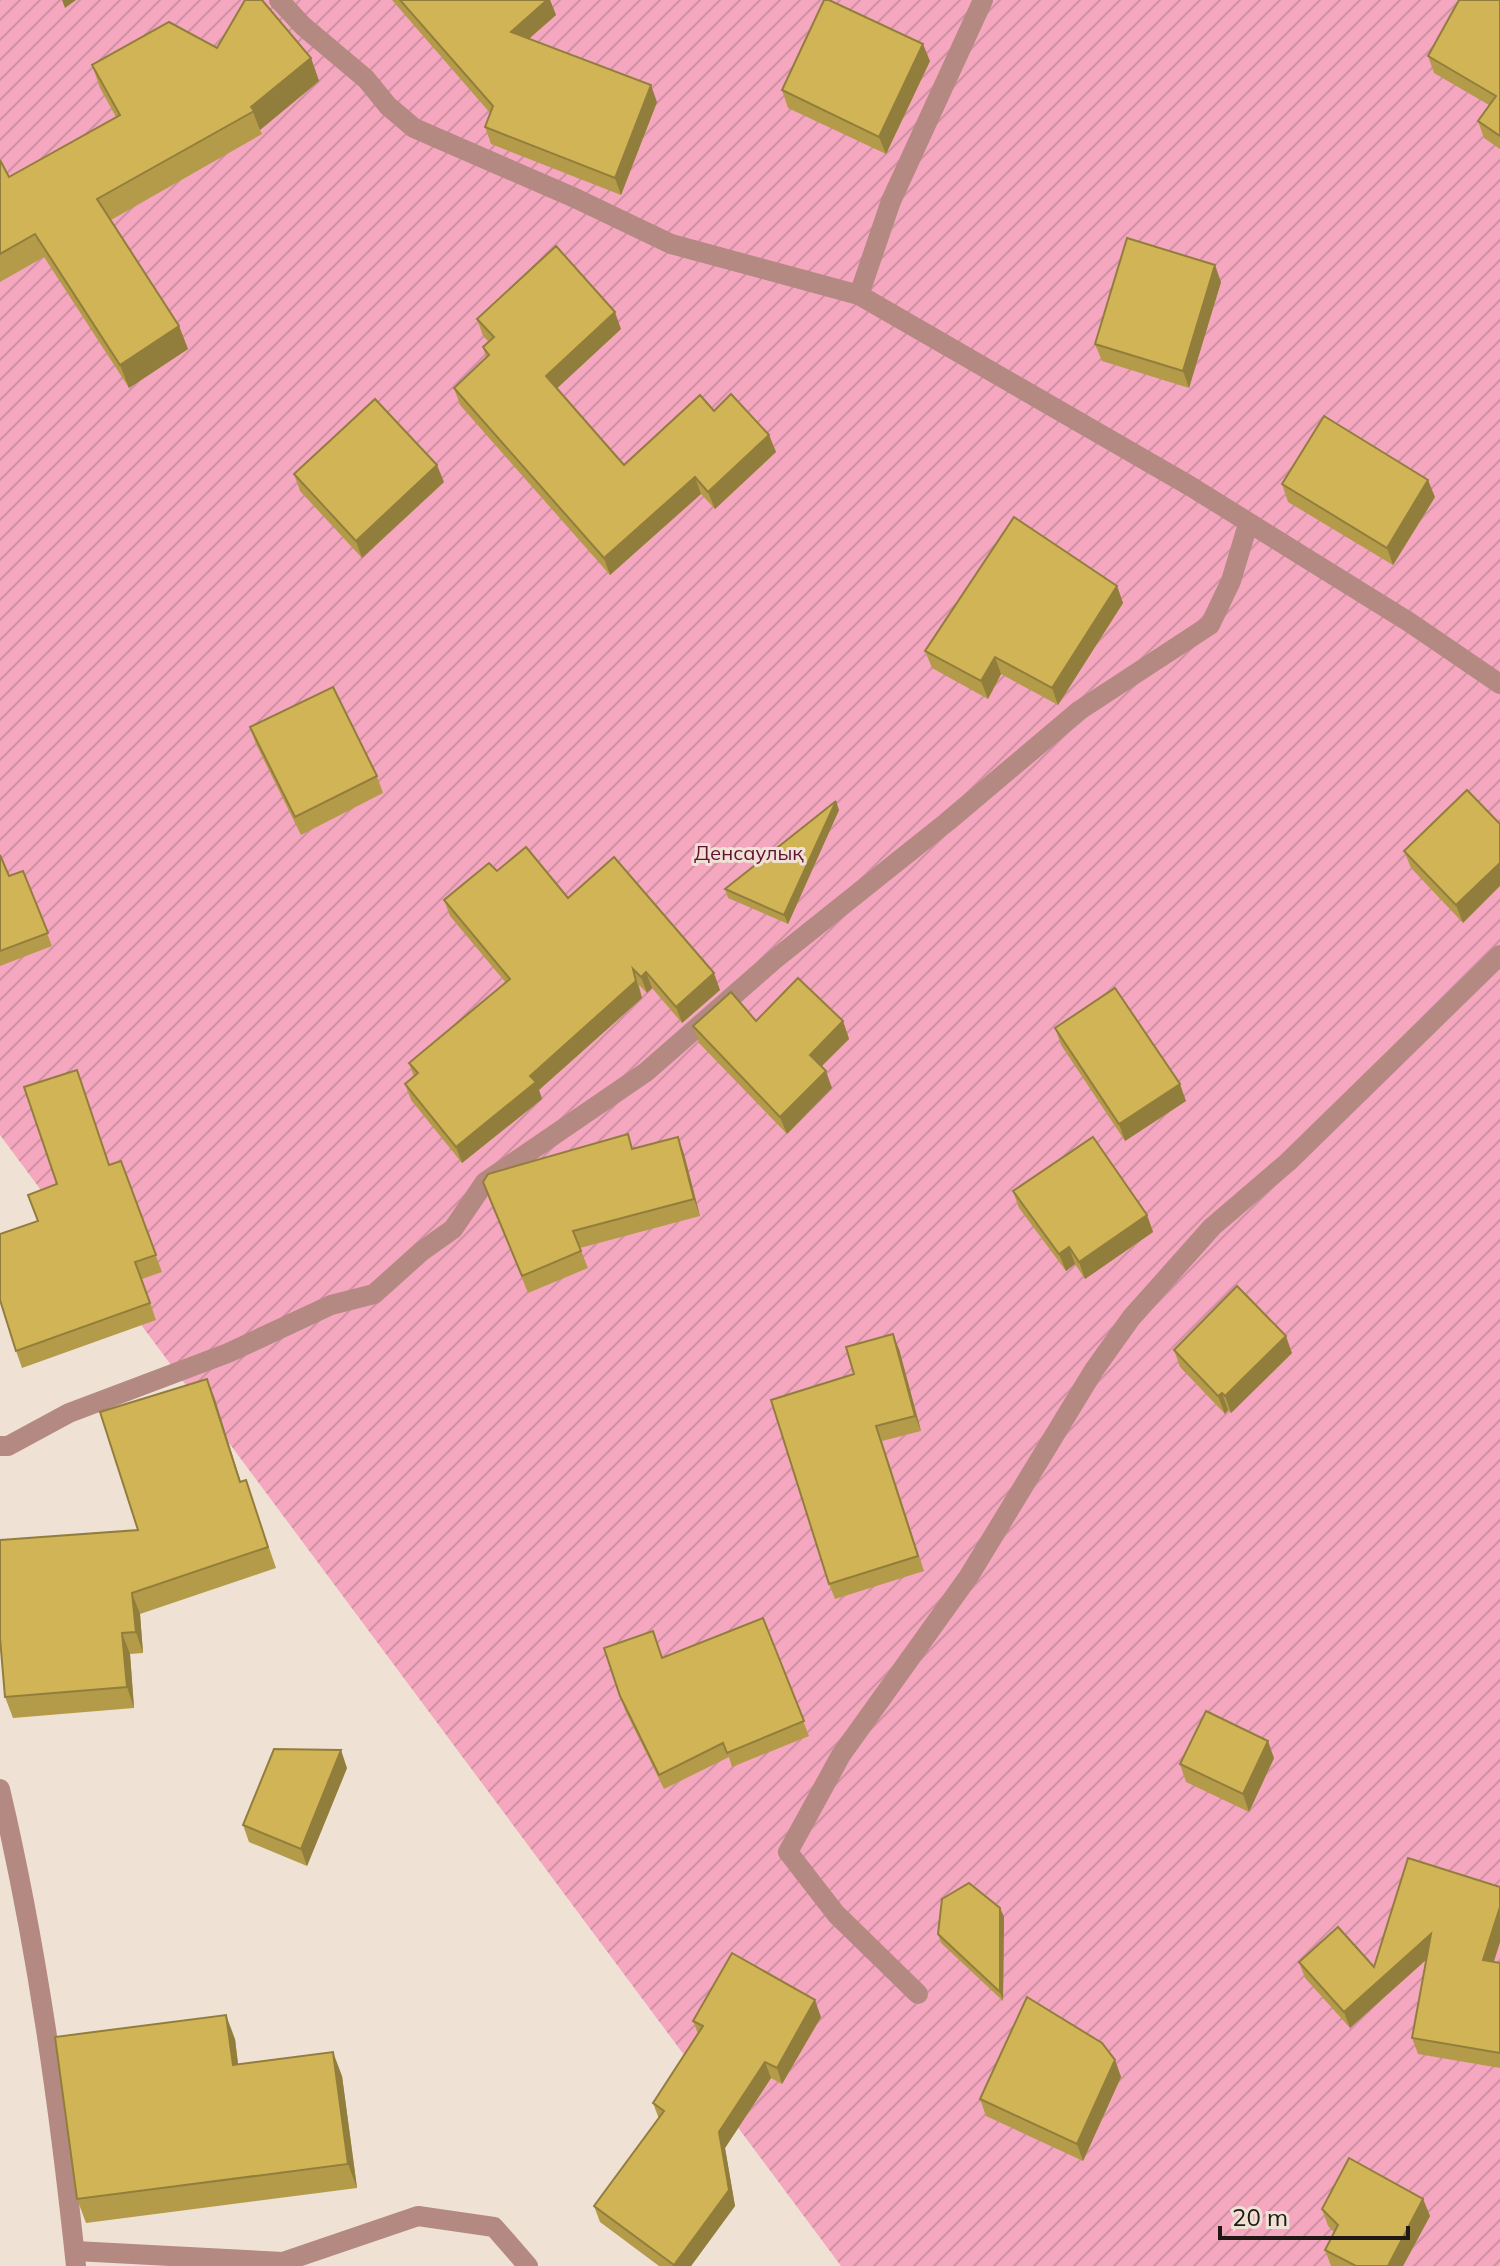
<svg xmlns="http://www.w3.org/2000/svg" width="1500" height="2266" viewBox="0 0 1500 2266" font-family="Mulish,sans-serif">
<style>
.garden{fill:url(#garden-furrows)}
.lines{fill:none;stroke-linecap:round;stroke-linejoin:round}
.minor{stroke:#b38981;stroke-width:20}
.wall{fill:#b49b4a}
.shaded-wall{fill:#927e3c}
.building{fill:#d1b456;stroke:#927e3c;stroke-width:2}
.labels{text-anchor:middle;stroke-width:6;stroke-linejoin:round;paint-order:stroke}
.park-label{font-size:20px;fill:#621034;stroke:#f0e1d5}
</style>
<defs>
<pattern id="garden-furrows" width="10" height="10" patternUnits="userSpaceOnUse" patternTransform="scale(2)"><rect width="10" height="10" fill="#f5a7bf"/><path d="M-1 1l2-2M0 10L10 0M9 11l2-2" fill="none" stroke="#d28fa3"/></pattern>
</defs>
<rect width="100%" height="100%" fill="#f0e1d5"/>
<polygon class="garden" points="0,0 1500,0 1500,2266 841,2266 0,1135"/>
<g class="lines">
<g class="minor">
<polyline points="279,0 303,26 366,79 388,106 414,128 575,198 671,244 859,295 1190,486 1409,622 1500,684"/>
<polyline points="859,295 891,201 983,0"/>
<polyline points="0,1446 8,1446 69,1413 228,1353 331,1305 374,1294 422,1251 453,1229 485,1182 646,1072 774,960 947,822 1080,710 1210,625 1231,581 1248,524"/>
<path d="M0,1789c37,157 59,317 76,477"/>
<polyline points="918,1994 836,1914 788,1852 841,1755 969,1576 1094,1370 1131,1318 1212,1227 1288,1162 1500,955"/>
<polyline points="75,2251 283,2262 418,2216 494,2227 528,2266"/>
</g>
</g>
<g class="wall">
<polygon points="392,0 550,0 556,15 529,39 657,102 621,195 491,144 485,127 490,113"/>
<polygon points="1500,0 1500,149 1484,138 1478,121 1489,105 1434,73 1428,56"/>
<polygon points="217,48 311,58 319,81 260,130 262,134 111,220 179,326 188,349 129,388 44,257 0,282 0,160 9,177 116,117 100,88 92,65"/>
<polygon points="930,61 886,154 788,108 782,90"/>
<polygon points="1221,282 1189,388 1102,361 1095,344"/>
<polygon points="477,319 621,329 557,388 624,465 769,435 776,452 715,509 701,494 610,575 460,405 454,388 486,357 483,347 489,342 483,336"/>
<polygon points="294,474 444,482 362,558 300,491"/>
<polygon points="1282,484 1435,497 1393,565 1288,502"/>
<polygon points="1117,586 1123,603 1058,705 1001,674 988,699 932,668 925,651"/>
<polygon points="250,727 377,776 383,793 301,835 256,744"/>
<polygon points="1467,790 1463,923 1411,868 1404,851"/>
<polygon points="839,810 788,924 728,898 725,889"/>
<polygon points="0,855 9,876 23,871 52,946 0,966"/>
<polygon points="497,871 568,898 720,990 682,1023 652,988 647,993 639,985 642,998 539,1090 542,1099 462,1163 411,1100 405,1084 414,1077 409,1063 506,983 450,916 444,900"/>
<polygon points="756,1021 843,1021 849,1039 821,1066 832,1088 787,1134 699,1043 693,1026"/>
<polygon points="1055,1028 1186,1101 1125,1141 1061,1045"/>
<polygon points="678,1137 684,1154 700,1216 580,1248 588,1268 528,1293 483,1182 634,1148"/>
<polygon points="121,1161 162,1272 142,1279 156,1320 22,1368 16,1351 38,1221 110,1165"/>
<polygon points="1013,1191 1147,1215 1153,1232 1085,1279 1075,1264 1066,1271 1019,1208"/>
<polygon points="899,1349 921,1431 882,1441 924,1571 835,1599 829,1584 854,1374"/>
<polygon points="1174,1350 1292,1353 1231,1413 1228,1410 1225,1414 1180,1367"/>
<polygon points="207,1379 241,1482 253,1501 276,1568 140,1614 143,1653 130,1654 134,1708 13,1718 5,1697 138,1530"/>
<polygon points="763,1618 809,1736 732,1767 729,1757 664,1789 625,1710 604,1648 663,1658"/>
<polygon points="1274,1758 1249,1812 1186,1782 1180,1764"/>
<polygon points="347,1768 307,1866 249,1842 243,1825"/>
<polygon points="1500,1887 1500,1942 1494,1962 1500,1963 1500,2068 1418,2054 1412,2038 1427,1959 1350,2028 1305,1978 1299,1962 1374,1967"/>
<polygon points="1000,1908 1004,1917 1003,2001 941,1943 938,1934"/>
<polygon points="821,2017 782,2084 771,2078 725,2148 735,2206 691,2266 659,2266 600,2222 594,2206 659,2119 653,2103 698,2034 693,2021"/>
<polygon points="235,2039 238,2064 342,2076 357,2188 86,2223 77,2199"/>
<polygon points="1115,2060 1121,2077 1083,2161 986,2116 980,2099"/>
<polygon points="1423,2199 1430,2216 1403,2266 1331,2266 1325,2250 1334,2232 1328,2226 1322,2209"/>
</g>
<g class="shaded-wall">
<polygon points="62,0 76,0 65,8"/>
<polygon points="547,0 550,0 556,15 517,49 511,32"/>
<polygon points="923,44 930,61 886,154 879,137"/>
<polygon points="311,58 319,81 260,130 251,107"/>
<polygon points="651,85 657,102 621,195 615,178"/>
<polygon points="1215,265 1221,282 1189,388 1183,371"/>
<polygon points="615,312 621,329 552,393 546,376"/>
<polygon points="179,326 188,349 129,388 120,365"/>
<polygon points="769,435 776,452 715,509 708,492"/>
<polygon points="437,465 444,482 362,558 356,541"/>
<polygon points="695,477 701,494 610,575 604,558"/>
<polygon points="1428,480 1435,497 1393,565 1387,548"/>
<polygon points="1117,586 1123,603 1058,705 1052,688"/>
<polygon points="995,657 1001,674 988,699 981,681"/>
<polygon points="836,801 839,810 788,924 784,915"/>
<polygon points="1500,863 1500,886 1463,923 1456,905"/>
<polygon points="633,969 642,998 539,1090 542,1099 462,1163 456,1147 530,1076"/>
<polygon points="646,972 652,988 647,993 641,977"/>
<polygon points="714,973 720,990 682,1023 676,1007"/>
<polygon points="843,1021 849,1039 816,1072 810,1055"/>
<polygon points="826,1071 832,1088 787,1134 780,1117"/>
<polygon points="1180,1084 1186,1101 1125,1141 1119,1124"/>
<polygon points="678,1137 684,1154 700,1216 694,1199"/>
<polygon points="1147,1215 1153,1232 1085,1279 1079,1262"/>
<polygon points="1069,1247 1075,1264 1066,1271 1059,1254"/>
<polygon points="893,1334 899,1349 921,1431 915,1416"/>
<polygon points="1286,1336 1292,1353 1231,1413 1225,1396"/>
<polygon points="207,1379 215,1399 247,1503 240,1482"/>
<polygon points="1222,1393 1228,1410 1225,1414 1218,1396"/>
<polygon points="132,1593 140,1614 143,1653 136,1632"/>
<polygon points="122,1633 130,1654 134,1708 127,1687"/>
<polygon points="1268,1741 1274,1758 1249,1812 1243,1794"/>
<polygon points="341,1750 347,1768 307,1866 301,1849"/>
<polygon points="1500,1907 1500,1942 1489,1976 1483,1960"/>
<polygon points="1000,1908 1004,1917 1003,2001 1000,1992"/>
<polygon points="1431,1934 1437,1950 1350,2028 1344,2012"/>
<polygon points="815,2000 821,2017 782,2084 777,2068"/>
<polygon points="226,2015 235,2039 241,2089 233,2065"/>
<polygon points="333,2052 342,2076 357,2188 348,2164"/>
<polygon points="1115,2060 1121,2077 1083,2161 1077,2144"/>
<polygon points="765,2062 771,2078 725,2148 735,2206 691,2266 674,2266 719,2132"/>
<polygon points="1423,2199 1430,2216 1403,2266 1388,2266"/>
</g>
<g class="building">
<polygon points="245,0 262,0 311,58 251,107 254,111 97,199 179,326 120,365 35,234 0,254 0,160 9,177 120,115 92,65 169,22 217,48"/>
<polygon points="400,0 547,0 511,32 651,85 615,178 485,127 493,106"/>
<polygon points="824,0 829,0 923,44 879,137 782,90"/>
<polygon points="1459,0 1500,0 1500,136 1478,121 1496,96 1428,56"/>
<polygon points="1127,238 1215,265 1183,371 1095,344"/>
<polygon points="556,246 615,312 546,376 624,465 700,395 714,411 731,394 769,435 708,492 695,477 604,558 454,388 489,355 483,347 494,337 477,319"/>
<polygon points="375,399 437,465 356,541 294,474"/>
<polygon points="1324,416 1428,480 1387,548 1282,484"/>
<polygon points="1014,517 1117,586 1052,688 995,657 981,681 925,651"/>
<polygon points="333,687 377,776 295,817 250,727"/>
<polygon points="1467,790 1500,824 1500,863 1456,905 1404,851"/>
<polygon points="836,801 784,915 725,889"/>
<polygon points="526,847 568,898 614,857 714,973 676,1007 646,972 641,977 633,969 636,981 530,1076 536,1082 456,1147 405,1084 418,1073 409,1063 510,979 444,900 489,863 497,871"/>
<polygon points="0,855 9,876 23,871 48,933 0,951"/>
<polygon points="798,978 843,1021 810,1055 826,1071 780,1117 693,1026 731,992 756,1021"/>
<polygon points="1115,988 1180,1084 1119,1124 1055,1028"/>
<polygon points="77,1070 109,1165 121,1161 156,1255 135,1262 150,1303 16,1351 0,1300 0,1234 38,1221 28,1195 57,1184 24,1087"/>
<polygon points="628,1134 632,1149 678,1137 694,1199 573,1231 581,1251 522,1276 483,1182 488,1174"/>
<polygon points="1093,1137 1147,1215 1079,1262 1069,1247 1059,1254 1013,1191"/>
<polygon points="1237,1286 1286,1336 1225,1396 1222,1393 1218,1396 1174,1350"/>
<polygon points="893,1334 915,1416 876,1426 918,1556 829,1584 771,1400 854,1374 846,1347"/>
<polygon points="207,1379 240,1482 246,1480 268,1547 132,1593 136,1632 122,1633 127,1687 5,1697 0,1638 0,1540 138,1530 100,1412"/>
<polygon points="763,1618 804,1721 727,1753 723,1743 659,1775 620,1696 604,1648 653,1631 662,1658"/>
<polygon points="1206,1711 1268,1741 1243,1794 1180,1764"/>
<polygon points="274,1749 341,1750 301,1849 243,1825"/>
<polygon points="1408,1858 1500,1887 1500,1907 1483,1960 1500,1963 1500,2053 1412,2038 1431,1934 1344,2012 1299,1962 1338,1927 1374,1967"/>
<polygon points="969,1883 1000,1908 1000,1992 938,1934 942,1899"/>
<polygon points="732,1953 815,2000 777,2068 765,2062 719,2132 729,2190 674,2265 594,2206 664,2111 653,2103 703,2026 693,2021"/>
<polygon points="1027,1997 1102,2043 1115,2060 1077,2144 980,2099"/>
<polygon points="226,2015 233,2065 333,2052 348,2164 77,2199 55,2037"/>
<polygon points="1349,2158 1423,2199 1388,2266 1356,2266 1325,2250 1338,2225 1322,2209"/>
</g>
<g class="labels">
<g class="park-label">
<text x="749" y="860">Денсаулық</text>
</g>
</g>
<path d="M1220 2226v12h188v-12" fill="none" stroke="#1e1915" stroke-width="4"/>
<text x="1232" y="2226" font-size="24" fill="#1e1915" stroke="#f0e1d5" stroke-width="6" paint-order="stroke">20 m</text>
</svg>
